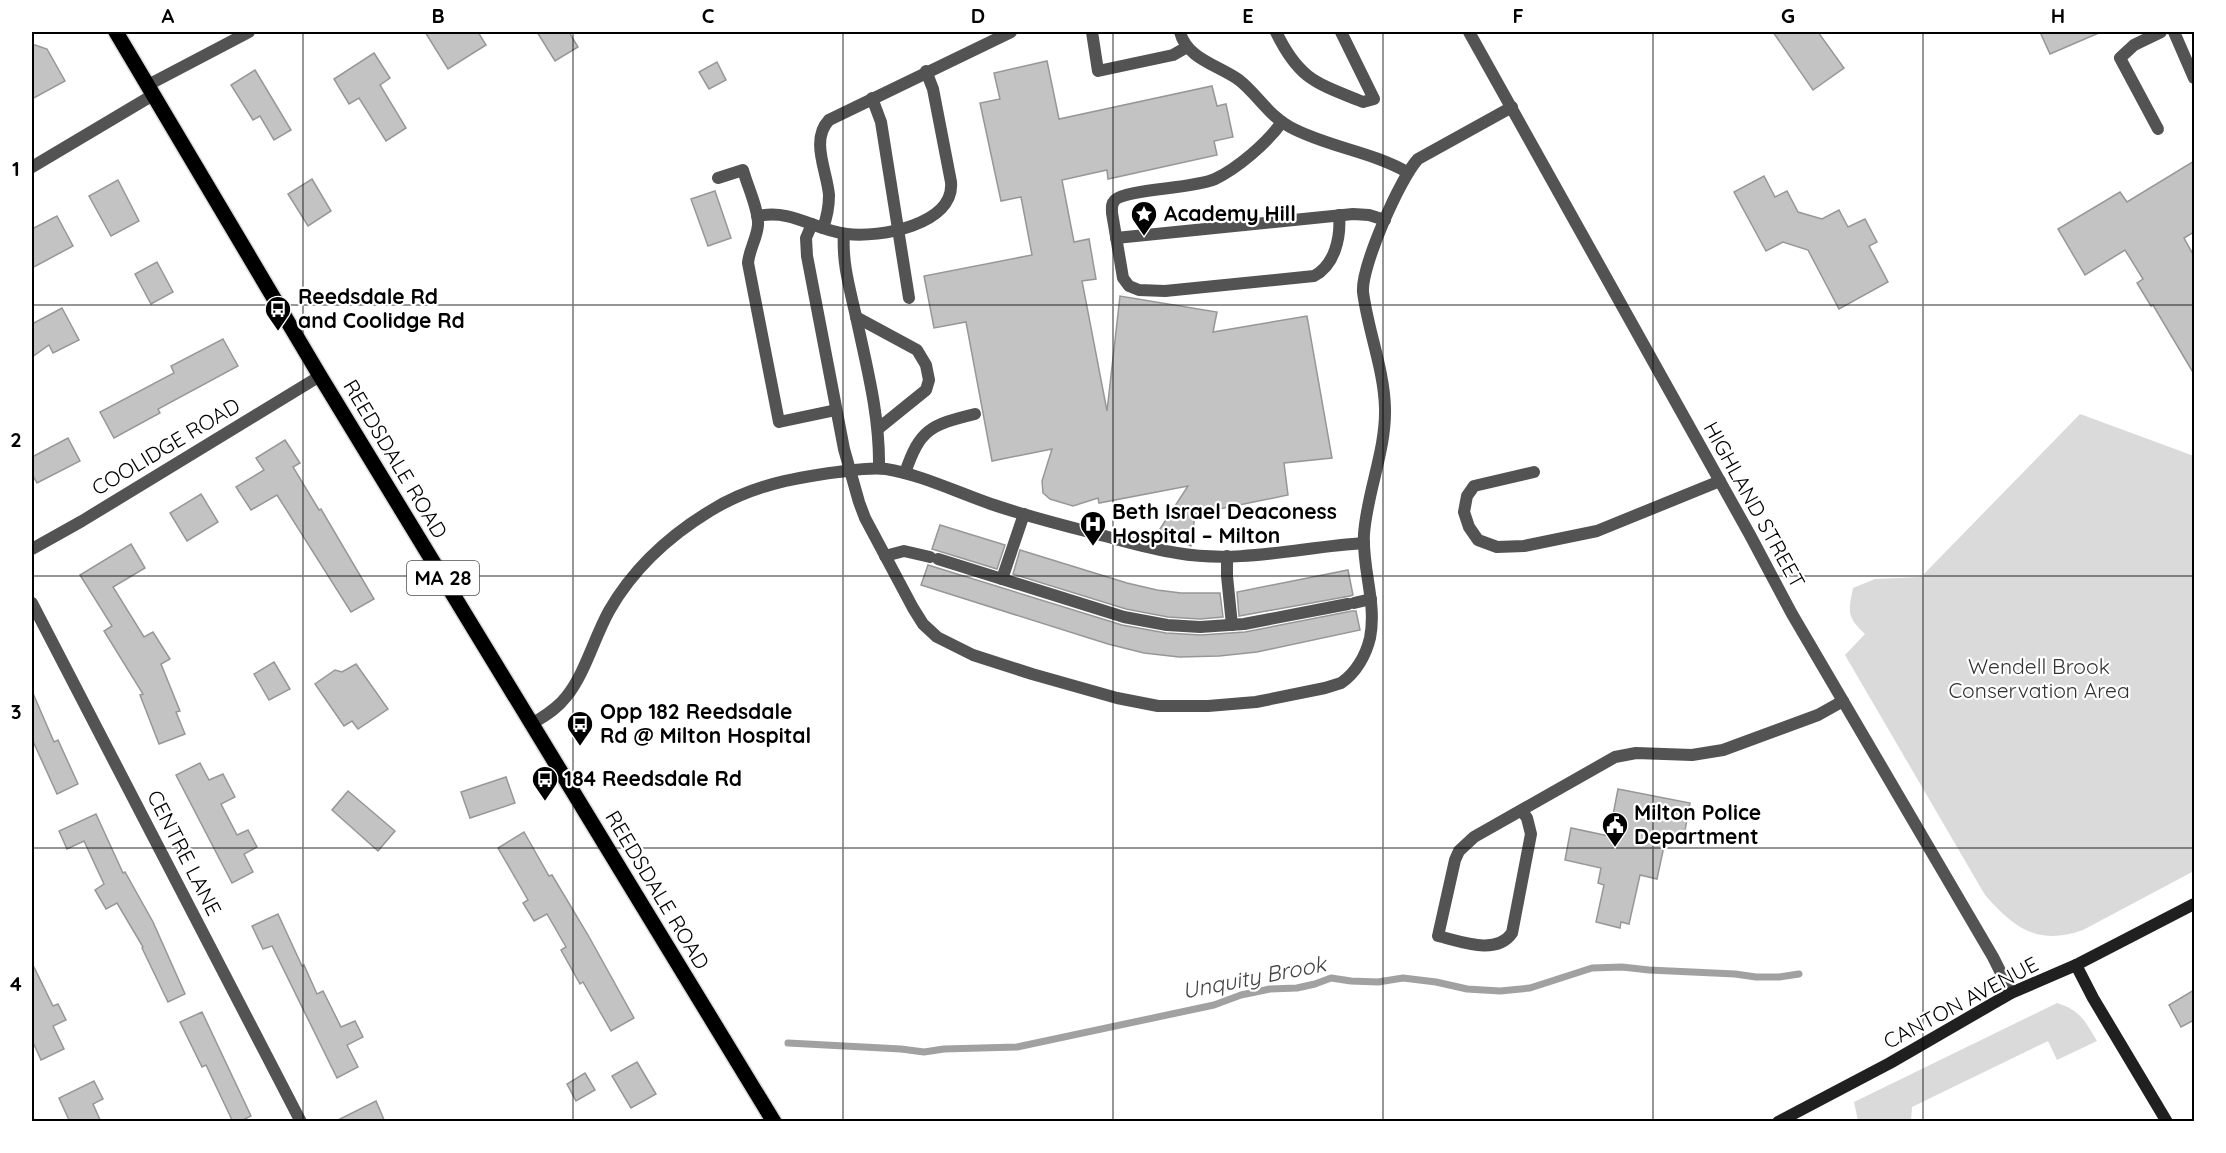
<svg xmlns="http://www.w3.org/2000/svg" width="2226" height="1153" viewBox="0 0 2226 1153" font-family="Quicksand,sans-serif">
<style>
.green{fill:#dadada}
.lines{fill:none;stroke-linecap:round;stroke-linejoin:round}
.stream{stroke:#a1a1a1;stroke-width:7}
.building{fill:#c3c3c3;stroke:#979797;stroke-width:1.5}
.primary-casing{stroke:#dbdbdb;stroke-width:18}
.lane{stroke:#535353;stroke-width:12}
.street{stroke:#535353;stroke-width:12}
.secondary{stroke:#202020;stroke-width:12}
.primary{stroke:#000;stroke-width:15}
.grid{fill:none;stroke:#000;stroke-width:1.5;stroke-opacity:0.55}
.labels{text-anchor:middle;stroke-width:4.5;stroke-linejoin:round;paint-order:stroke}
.shield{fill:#fff;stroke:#4c4c4c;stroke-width:1.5}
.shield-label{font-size:20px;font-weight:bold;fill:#000}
.poi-label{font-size:21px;font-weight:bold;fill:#000;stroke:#fff;text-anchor:start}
.street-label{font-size:21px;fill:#000;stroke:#fff}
.park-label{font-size:21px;fill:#313131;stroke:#fff}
.water-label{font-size:22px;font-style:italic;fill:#424242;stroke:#fff}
.neatline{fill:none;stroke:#000;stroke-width:2}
.grid-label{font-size:20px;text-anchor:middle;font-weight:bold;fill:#000}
</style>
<rect width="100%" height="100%" fill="#fff"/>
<g class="green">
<path d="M2080,414l114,42v415l-111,59c-45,16 -69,-2 -98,-35l-140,-240 20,-21c-18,-17 -17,-22 -12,-46l22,-9 46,-2z"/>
<path d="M2057,1003c23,7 28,18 40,38l-40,19 -9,-19 -136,66 -1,14h-53l-4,-19z"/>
</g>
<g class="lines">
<polyline class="stream" points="788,1043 901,1049 924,1052 944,1049 1017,1047 1214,1005 1241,995 1270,989 1297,988 1315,984 1331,978 1351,981 1378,982 1403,978 1436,982 1467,989 1500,991 1530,988 1592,968 1622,967 1649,970 1735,974 1756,977 1779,977 1799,974"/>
</g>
<g class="building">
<polygon points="425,32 478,32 486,45 448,69"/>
<polygon points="537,32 569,32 578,47 555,61"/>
<polygon points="1773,32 1818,32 1844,68 1813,90"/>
<polygon points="2040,32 2101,32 2050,54"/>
<polygon points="32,44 47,49 65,81 32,99"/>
<polygon points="374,53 390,78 380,85 406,128 386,141 359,98 349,104 334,79"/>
<polygon points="1047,61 1059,119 1212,86 1217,106 1226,104 1233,137 1214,141 1217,155 1108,179 1107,170 1062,180 1074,242 1089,239 1096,279 1082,281 1107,411 1120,296 1217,312 1213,332 1307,316 1332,458 1284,463 1288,495 1195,514 1191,546 1158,532 1188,486 1099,503 1098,498 1073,506 1050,499 1043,493 1042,481 1052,449 992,461 966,322 934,328 924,276 1032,255 1021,197 1001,201 980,103 1000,99 994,73"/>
<polygon points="717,62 726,80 709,89 699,72"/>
<polygon points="255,70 291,130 274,140 260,116 253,120 231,85"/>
<polygon points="2194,161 2194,232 2184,238 2194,256 2194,374 2153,305 2151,306 2137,283 2143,279 2125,250 2085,275 2058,229 2120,192 2127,202"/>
<polygon points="1764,176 1775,197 1787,191 1798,212 1822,219 1839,210 1848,227 1865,219 1877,242 1869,246 1888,282 1839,309 1808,250 1783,242 1766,251 1734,192"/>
<polygon points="312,179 331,211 308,226 288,194"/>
<polygon points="118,180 139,221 111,236 89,196"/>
<polygon points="715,191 731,238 708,246 691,199"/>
<polygon points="57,216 73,246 32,268 32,229"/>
<polygon points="157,262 173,292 151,304 135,274"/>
<polygon points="62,308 79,340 53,353 49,345 32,357 32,324"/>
<polygon points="223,339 238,366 158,409 160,413 114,438 100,412 174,373 171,366"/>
<polygon points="68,438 80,461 37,483 32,474 32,457"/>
<polygon points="285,440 300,463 293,467 319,510 321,509 374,599 351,612 277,495 251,510 236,487 264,470 256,458"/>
<polygon points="201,494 218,522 187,541 170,513"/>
<polygon points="940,525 1005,545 997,569 932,549"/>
<polygon points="131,544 145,568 113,587 144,637 153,632 170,659 161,664 180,711 176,712 185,734 159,744 140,695 143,694 104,631 112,626 80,575"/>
<polygon points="1020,550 1127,583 1157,590 1181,593 1220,593 1223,617 1200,619 1168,617 1126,609 1013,574"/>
<polygon points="928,565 1122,625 1166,633 1201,635 1245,632 1352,611 1356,611 1360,630 1257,652 1219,656 1179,657 1144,653 1108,644 921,585"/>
<polygon points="1348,570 1353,595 1350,596 1239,616 1237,592"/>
<polygon points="274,662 290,689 269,700 254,674"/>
<polygon points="356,664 388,709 358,729 352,721 344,726 315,684 335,670 342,672"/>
<polygon points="32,691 54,742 58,740 78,784 57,794 32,739"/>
<polygon points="200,763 209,780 223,774 235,797 221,804 237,835 248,830 257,847 244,854 253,872 232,883 176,775"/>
<polygon points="506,777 515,803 470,818 461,792"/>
<polygon points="1618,789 1690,803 1684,836 1667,832 1657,879 1640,875 1629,924 1621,922 1620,928 1596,922 1604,885 1598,883 1601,868 1565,860 1571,828 1609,836"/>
<polygon points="348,791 395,831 378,851 332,810"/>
<polygon points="96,814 123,873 125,872 153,922 185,994 168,1002 142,948 143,947 117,903 106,909 95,890 104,884 84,841 67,849 59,831"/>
<polygon points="524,832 549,876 552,875 588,935 634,1018 611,1031 583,982 580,984 561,950 566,947 547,914 534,921 523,903 528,900 498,848"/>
<polygon points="278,914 302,966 304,965 317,994 323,991 341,1027 355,1021 363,1037 347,1045 358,1067 337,1078 272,946 263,949 252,926"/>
<polygon points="32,963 53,1006 58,1004 66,1020 53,1026 64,1049 41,1060 32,1040"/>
<polygon points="2194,990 2194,1020 2181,1027 2169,1005"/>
<polygon points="202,1012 251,1116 239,1122 233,1122 206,1065 202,1067 180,1022"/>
<polygon points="637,1062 656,1094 631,1108 612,1076"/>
<polygon points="585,1073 595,1090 576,1101 567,1084"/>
<polygon points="94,1081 103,1099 93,1104 101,1122 70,1122 59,1098"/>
<polygon points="376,1101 385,1122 334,1122"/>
</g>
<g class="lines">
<g class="primary-casing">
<polyline id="primary" points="116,32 320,376 774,1122"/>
</g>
<g class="lane">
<polyline points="1092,32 1098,71 1173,55 1187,47"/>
<path d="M1180,32c7,27 38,33 59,48 18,14 30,36 51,47 37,20 80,24 117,45"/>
<path d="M1276,32c22,45 37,50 82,68l5,2 11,-3 -33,-67"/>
<polyline points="2174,32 2194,78"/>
<polyline points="872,98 881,122 909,298"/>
<path d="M1282,122c-15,21 -44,46 -67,57 -22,10 -89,10 -100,21 -4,4 -3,8 -3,13l11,65 6,8 10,4 26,1 149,-15c21,-11 27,-39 25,-61"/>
<polyline points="2158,129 2120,58 2134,45 2161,32"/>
<path d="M718,178l25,-8c4,15 16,40 15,55 -1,13 -9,25 -10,38l31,159 57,-12"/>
<path d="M757,216c38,-7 55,14 90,18 32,4 108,-9 104,-52l-18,-93 -7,-18"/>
<path d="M812,224l-6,14 1,18 37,193 15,53 6,16 48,90 10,16 14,13 36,18 59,19 85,24 41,8h50l48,-4 69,-14 16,-5c15,-10 25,-28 29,-45 7,-35 -8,-69 -6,-104 3,-42 22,-83 21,-126 -1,-39 -17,-77 -22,-116 -2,-25 37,-114 55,-133l94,-52"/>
<path d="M823,228c4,-11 6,-22 6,-33 -2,-24 -19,-55 0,-75l182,-88"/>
<path d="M844,234c-2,27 5,52 11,78 11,52 25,103 24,156"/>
<polyline points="1116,238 1353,214 1369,215 1385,220"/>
<polyline points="856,317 917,350 926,365 929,380 926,390 879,428"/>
<polyline points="1534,472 1474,486 1467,496 1464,512 1469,527 1478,540 1497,547 1524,546 1597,531 1720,481"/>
<path d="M905,473c15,-44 25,-48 70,-59"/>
<polyline points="885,556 904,551 930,557"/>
<polyline points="1227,556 1227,576 1232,625"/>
<polyline points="938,559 1124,617 1167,625 1200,627 1244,624 1348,604"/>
<polyline points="1002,579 1024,514"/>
<polyline points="1354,603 1371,599"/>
<path d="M532,724c12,-8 25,-15 34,-27 19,-23 28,-59 43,-86 24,-42 60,-75 101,-100 40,-25 82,-33 128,-39 16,-2 32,-5 48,-3 33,5 73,24 105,35 35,12 71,21 106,30 27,7 53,15 80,19 63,11 124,-6 187,-10"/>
<path d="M1522,811l5,7 4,16 -19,99c-16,23 -52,8 -74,3l17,-76 4,-9 15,-14 141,-80 21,-4 56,2 31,-5 95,-35 25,-14"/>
</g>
<g class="street">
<polyline points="1469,32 1750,535 1792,614 1993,957 2011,993"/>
<polyline points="148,85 249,32"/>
<polyline points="32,167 153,95"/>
<polyline points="32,549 82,521 320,376"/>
<polyline points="32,603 301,1122"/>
</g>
<g class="secondary">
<polyline points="2076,965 2093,998 2167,1122"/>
<polyline points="1778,1122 1890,1063 2011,993 2076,965 2194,904"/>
</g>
<use href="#primary" class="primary"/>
</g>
<path class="grid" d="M303,32v1090M573,32v1090M843,32v1090M1113,32v1090M1383,32v1090M1653,32v1090M1923,32v1090M32,305h2162M32,576h2162M32,848h2162"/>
<defs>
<g id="sight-pin" transform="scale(1.35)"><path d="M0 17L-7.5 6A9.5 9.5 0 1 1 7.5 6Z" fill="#000" stroke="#fff"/><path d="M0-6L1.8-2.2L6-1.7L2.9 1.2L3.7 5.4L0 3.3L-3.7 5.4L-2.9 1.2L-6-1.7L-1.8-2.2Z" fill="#fff"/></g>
<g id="bus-pin" transform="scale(1.35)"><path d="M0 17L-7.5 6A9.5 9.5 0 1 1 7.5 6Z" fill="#000" stroke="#fff"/><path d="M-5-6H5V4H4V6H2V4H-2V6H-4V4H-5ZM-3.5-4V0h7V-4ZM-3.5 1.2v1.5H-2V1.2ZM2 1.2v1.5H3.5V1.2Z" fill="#fff"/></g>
<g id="hospital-pin" transform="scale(1.35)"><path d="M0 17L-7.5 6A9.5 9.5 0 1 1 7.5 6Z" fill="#000" stroke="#fff"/><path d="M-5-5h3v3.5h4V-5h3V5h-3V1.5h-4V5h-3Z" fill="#fff"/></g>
<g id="civic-pin" transform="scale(1.35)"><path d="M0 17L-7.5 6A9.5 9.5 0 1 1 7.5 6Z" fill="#000" stroke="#fff"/><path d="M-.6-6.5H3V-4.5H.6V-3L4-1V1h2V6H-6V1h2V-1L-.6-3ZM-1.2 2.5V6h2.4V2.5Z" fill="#fff"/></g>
</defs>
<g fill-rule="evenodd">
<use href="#sight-pin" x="1144" y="214"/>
<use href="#bus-pin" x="278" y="309"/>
<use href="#hospital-pin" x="1093" y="524"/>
<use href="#bus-pin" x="580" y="724"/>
<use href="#bus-pin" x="545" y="779"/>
<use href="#civic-pin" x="1615" y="825"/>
</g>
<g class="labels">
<rect class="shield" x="407" y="561" width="72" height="34" rx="4.5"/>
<g class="shield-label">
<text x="443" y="585">MA 28</text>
</g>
<g class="poi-label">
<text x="1164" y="221">Academy Hill</text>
<text x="298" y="304">Reedsdale Rd<tspan x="298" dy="24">and Coolidge Rd</tspan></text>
<text x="1112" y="519">Beth Israel Deaconess<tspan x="1112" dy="24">Hospital – Milton</tspan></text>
<text x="600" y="719">Opp 182 Reedsdale<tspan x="600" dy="24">Rd @ Milton Hospital</tspan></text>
<text x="564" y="786">184 Reedsdale Rd</text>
<text x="1634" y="820">Milton Police<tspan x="1634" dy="24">Department</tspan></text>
</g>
<g class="street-label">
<text transform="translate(166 447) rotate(-31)" y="7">COOLIDGE ROAD</text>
<text transform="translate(395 459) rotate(59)" y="7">REEDSDALE ROAD</text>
<text transform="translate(1754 505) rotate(61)" y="7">HIGHLAND STREET</text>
<text transform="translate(184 853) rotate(63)" y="7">CENTRE LANE</text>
<text transform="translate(657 890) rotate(59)" y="7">REEDSDALE ROAD</text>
<text transform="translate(1961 1003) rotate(-28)" y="7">CANTON AVENUE</text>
</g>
<g class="park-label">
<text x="2039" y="674">Wendell Brook<tspan x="2039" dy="24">Conservation Area</tspan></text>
</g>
<g class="water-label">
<text transform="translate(1254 977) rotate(-11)" y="8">Unquity Brook</text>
</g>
</g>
<rect width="2226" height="1153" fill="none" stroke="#ffffff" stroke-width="66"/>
<rect x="33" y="33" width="2160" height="1087" class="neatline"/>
<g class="grid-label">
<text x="168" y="23">A</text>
<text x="438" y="23">B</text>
<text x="708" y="23">C</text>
<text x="978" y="23">D</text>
<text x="1248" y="23">E</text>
<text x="1518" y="23">F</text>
<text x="1788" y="23">G</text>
<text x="2058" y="23">H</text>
<text x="16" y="176">1</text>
<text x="16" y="447">2</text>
<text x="16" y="719">3</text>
<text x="16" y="991">4</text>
</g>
</svg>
